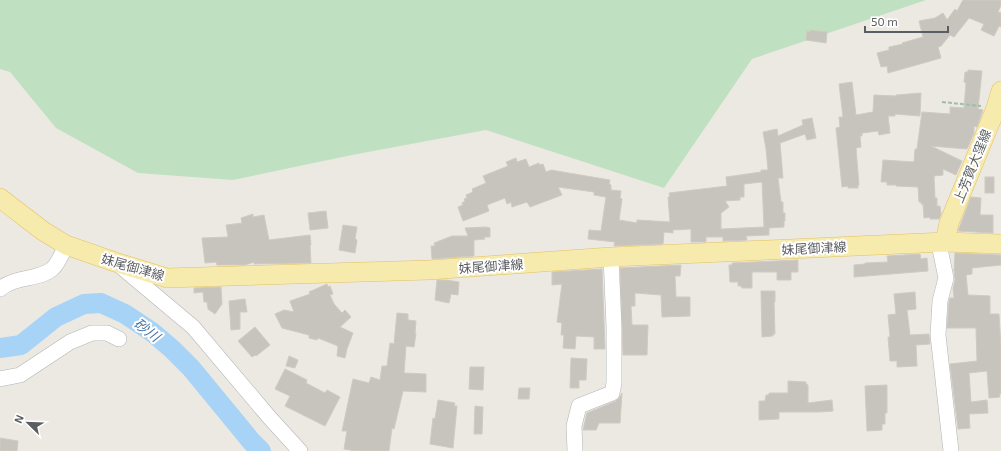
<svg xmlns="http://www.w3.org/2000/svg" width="1001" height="451" viewBox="0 0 1001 451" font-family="'Exo 2','Noto Sans JP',sans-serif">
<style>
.green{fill:#c0e1c1}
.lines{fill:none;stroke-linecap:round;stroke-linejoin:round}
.river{stroke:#a7d3f6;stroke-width:20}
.building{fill:#c7c4be;stroke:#d0cbc1;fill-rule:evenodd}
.minor-casing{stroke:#b2b4b8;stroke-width:16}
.major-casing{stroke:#e3c064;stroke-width:20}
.path{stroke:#9ac1a6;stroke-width:2;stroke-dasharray:4 2;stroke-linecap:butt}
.minor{stroke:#fff;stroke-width:15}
.major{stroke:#f6ebac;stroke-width:19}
.labels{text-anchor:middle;stroke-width:4;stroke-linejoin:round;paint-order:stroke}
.street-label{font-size:13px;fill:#5a5d61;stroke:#fff}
.water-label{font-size:14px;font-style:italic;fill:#4774a6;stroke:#fff}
</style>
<rect width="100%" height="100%" fill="#ece9e2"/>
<polygon class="green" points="0,0 926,0 752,59 664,188 486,130 352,155 233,180 138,173 56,128 10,72 0,69"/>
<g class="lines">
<polyline class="river" points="0,348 21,345 56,317 84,304 101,303 125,314 152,332 172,349 191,368 251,441 261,451"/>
</g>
<g class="building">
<polygon points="963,0 1001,0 1001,5 998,12 1001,13 1001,27 999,26 994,36 981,30 984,24 969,18 954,37 950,35 941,46 938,47 941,58 888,73 887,66 881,67 877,53 889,50 889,47 903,44 902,43 923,37 919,21 935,18 943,13 947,20 955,9 957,11"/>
<polygon points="810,30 827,32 826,43 806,40 807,31 810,32"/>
<polygon points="968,70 982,71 978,109 983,110 977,127 974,126 974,133 967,149 931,146 962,161 956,175 943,169 943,175 934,176 935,198 937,198 937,206 940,206 941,214 939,219 930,219 930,217 924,218 923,204 921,204 921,202 919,202 918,187 896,186 896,185 887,185 887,182 881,182 883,160 914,162 915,149 917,149 922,112 950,114 950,107 964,108 966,83 964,82 965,72 968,72"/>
<polygon points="852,82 856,115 873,112 874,95 896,96 896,95 921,93 920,116 895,114 895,116 888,116 890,133 879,135 878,131 862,133 862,136 860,136 861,147 856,148 859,185 858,185 858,188 848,188 848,186 842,187 836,128 840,127 839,117 843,117 839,84"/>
<path d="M812,118l4,20 -9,2 -2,-6 -25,9 3,35h-5l3,24h2v11h2v8h-1v6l-15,1v7l-23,1 1,4 -24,1v-4h-17v5h-15v-13l-18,1v3l-9,-1 -1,12 -49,2 1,-4 -27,-3 1,-9 12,1 5,-34 -12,-2v-3l-36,-5 4,8 -32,12 -3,-5 -15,5 -1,-5 -4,2 -2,-6 -18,7 2,6 -26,10 -5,-14 5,-2 -1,-2 3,-2 -1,-2 3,-1 -1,-3 7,-3 -1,-3 14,-6 -3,-7 25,-10 -2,-4 10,-4 1,4 9,-3 3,8 10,-4v2l4,-1 3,8 5,-2 59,10 -1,4 2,1v5l10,1 -1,7 2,1 -3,21 18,3v-3l33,2 -2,-25h2l-1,-4 58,-7 -1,-9 35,-5v-2h7l-2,-21 -3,-17 14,-3 1,7 25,-11 -1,-5zM762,182l2,45 -43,2v-16l8,-6 -4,-6 15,-1v-3h4v-13z"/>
<rect x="985" y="177" width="9" height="16"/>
<polygon points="971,197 981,198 980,215 993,215 993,233 958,231"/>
<polygon points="326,211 328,228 310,230 308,213"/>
<polygon points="253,214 253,217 264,215 269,240 310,235 311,245 310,245 311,263 254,264 254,262 245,265 217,265 216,262 205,263 202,238 228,237 226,225 242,223 241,218"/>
<polygon points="343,225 357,227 355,239 357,240 355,253 339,250"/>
<polygon points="486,227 490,228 490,237 484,237 485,239 474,240 474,256 432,259 431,246 435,246 434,243 452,236 468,236 465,228"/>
<polygon points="955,253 1001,255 1001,265 972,268 972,274 966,275 968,295 990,296 990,314 999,314 1001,346 1001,394 999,394 1000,397 989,398 987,371 969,373 971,402 987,400 988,413 969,414 970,428 958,429 950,364 977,361 976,328 947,328 949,302 950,298 954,298 953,288 955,280 954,270"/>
<polygon points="920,254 921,259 927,258 928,271 854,277 854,265 865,264 865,263 888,262 887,256"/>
<polygon points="798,260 798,272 791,272 791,280 777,280 777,272 752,272 752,288 742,288 741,286 738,286 738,282 730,282 729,265 732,265 732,263"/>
<polygon points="681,265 680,276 675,276 676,297 690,297 690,316 662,317 661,295 635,293 635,306 631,306 632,325 648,325 647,355 623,355 620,268"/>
<polygon points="602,269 605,349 594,349 594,337 576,336 575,349 563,348 564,335 561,335 562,323 557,322 562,284 552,285 552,272"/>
<polygon points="437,280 446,280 459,282 458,295 451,294 449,303 435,300"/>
<polygon points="327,284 328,287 330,286 333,294 330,295 334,304 342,313 345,310 351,317 340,327 353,333 347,349 345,358 337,356 338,346 318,338 317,340 309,338 309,335 282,328 275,314 284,310 294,312 290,301 310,294 309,292"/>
<polygon points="221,287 222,304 215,314 208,309 207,302 204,302 203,292 194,293 194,288"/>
<polygon points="761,291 775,291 775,302 774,302 775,334 773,334 773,336 762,337"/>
<polygon points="915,292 916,309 907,310 910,335 929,334 930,344 916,345 917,366 897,367 897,361 890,361 888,337 890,337 888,315 896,314 894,294"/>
<polygon points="245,299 247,312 240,312 240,329 231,330 229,301"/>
<polygon points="397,313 408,314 408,320 416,321 415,333 416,333 414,347 406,346 404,373 426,374 426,392 403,391 394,429 392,428 389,451 356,451 344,449 347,431 342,431 353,379 369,383 371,377 380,380 382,366 387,366 390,343 394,344"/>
<polygon points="255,327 270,345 256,356 255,355 252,357 238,341"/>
<polygon points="289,356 298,360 295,368 286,366"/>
<polygon points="571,358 587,359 586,380 579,380 579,388 570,388"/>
<polygon points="470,367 484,367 483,390 469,389"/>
<polygon points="285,369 307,380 306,383 325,393 327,390 340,397 325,426 285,406 290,396 275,389"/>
<polygon points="788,381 806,382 806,384 808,385 808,403 832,400 833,411 819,412 779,412 779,419 759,420 759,401 765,401 766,395 769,395 769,393 788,393"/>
<polygon points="887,385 887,413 885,413 885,424 882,424 882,430 867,431 865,386"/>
<polygon points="519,388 530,388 529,399 518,399"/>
<polygon points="622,393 620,423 599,423 596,430 583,430 587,413 616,401 619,398"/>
<polygon points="438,400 455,403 454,406 457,406 453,448 430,444 433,418 435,419"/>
<polygon points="475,406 483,407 482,434 474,434"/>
<polygon points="0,438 18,441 17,451 0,451"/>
</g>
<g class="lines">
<g class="minor-casing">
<g id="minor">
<polyline points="945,242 940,249 946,278 940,301 938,335 951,451"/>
<polyline points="119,265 193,327 269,417 300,451"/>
<path d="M0,289c15,-13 39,-9 52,-20 7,-6 10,-16 14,-24"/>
<polyline points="0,379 20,375 70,342 92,333 107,333 119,339"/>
<polyline points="575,451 574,426 579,406 612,393 614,383 614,327 611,257"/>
</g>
</g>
<g class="major-casing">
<g id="major">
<polyline points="0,198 43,231 66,245 115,262 167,278 429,270 611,257 945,242 1001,244"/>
<polyline points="945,242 949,223 996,108 1001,91"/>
</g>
</g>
<polyline class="path" points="942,102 981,106"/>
<use href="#minor" class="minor"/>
<use href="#major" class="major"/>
</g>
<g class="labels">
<g class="street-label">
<text transform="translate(972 166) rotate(-68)" y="5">上芳賀大窪線</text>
<text transform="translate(814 248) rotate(-3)" y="5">妹尾御津線</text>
<text transform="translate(491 266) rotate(-4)" y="5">妹尾御津線</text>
<text transform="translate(133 267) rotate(16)" y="5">妹尾御津線</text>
</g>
<g class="water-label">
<text transform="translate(147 330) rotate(37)" y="5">砂川</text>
</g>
</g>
<g transform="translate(28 423) rotate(293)" stroke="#ffffff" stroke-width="3" paint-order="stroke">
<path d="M0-3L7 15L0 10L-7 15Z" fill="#5a5d61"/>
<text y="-6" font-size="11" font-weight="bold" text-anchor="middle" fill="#5a5d61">N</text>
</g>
<path d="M865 26v6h83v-6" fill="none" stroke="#5a5d61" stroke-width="2"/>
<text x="871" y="26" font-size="12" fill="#5a5d61" stroke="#ffffff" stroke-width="3" paint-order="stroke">50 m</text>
</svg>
